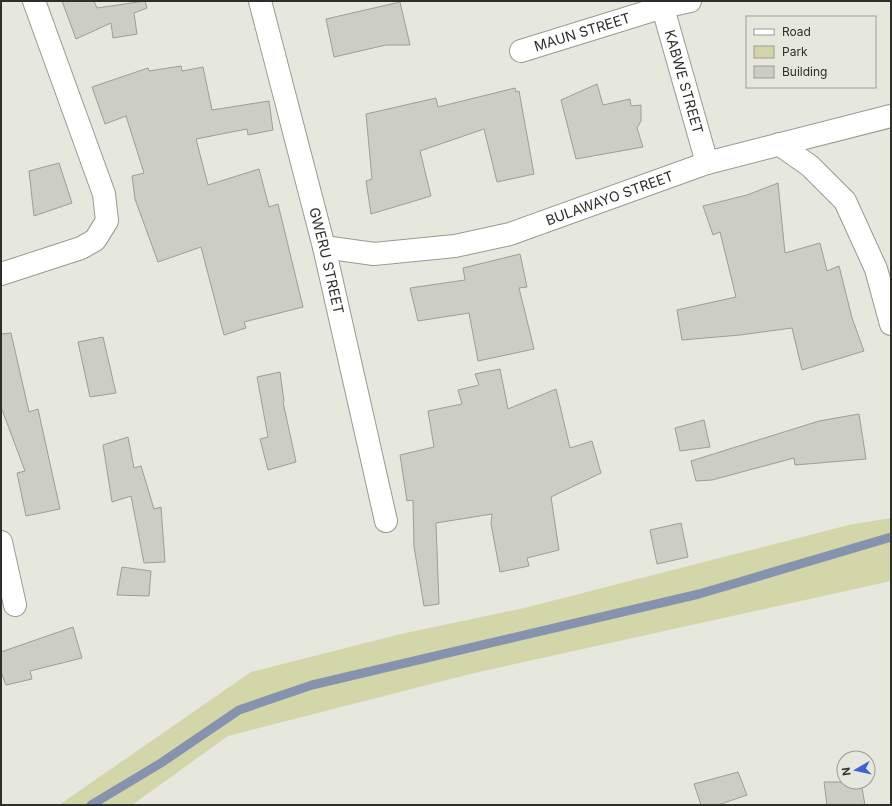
<svg xmlns="http://www.w3.org/2000/svg" width="892" height="806" viewBox="0 0 892 806" font-family="Inter,sans-serif">
<style>
.green{fill:#d3d6a9}
.lines{fill:none;stroke-linecap:round;stroke-linejoin:round}
.stream{stroke:#8693af;stroke-width:9}
.building{fill:#cccdc3;stroke:#9d9e94}
.minor-casing{stroke:#999a90;stroke-width:24}
.minor{stroke:#fff;stroke-width:22}
.labels{text-anchor:middle;stroke-width:3.5;stroke-linejoin:round;paint-order:stroke}
.street-label{font-size:14px;fill:#2e2e2a;stroke:#e6e7dd}
</style>
<rect width="100%" height="100%" fill="#e6e7dd"/>
<polygon class="green" points="891,518 891,581 470,674 228,736 132,805 59,805 251,672 401,634 524,608 849,525"/>
<g class="lines">
<polyline class="stream" points="91,805 161,763 239,710 312,685 699,594 891,537"/>
</g>
<g class="building">
<polygon points="62,1 94,1 97,8 145,1 147,8 134,13 137,34 113,38 111,23 76,39"/>
<polygon points="400,2 410,45 386,45 334,57 326,19"/>
<polygon points="181,66 182,71 203,67 212,110 269,101 273,130 248,135 247,129 196,139 208,185 259,169 269,207 278,204 303,307 244,322 246,328 224,335 201,247 158,262 135,199 132,176 144,173 126,116 105,124 92,87 148,68 149,71"/>
<polygon points="597,84 603,105 630,99 631,106 641,105 641,121 637,128 643,147 576,159 561,100"/>
<polygon points="515,88 516,92 519,91 534,174 497,182 484,129 420,151 431,196 371,214 366,181 372,179 366,114 436,98 438,107"/>
<polygon points="59,163 72,203 34,216 29,171"/>
<polygon points="778,183 785,253 820,243 827,271 839,266 852,318 864,351 802,370 792,328 740,335 682,340 677,310 736,297 720,232 713,235 703,206 747,195"/>
<polygon points="520,254 527,287 519,288 534,349 478,361 469,313 418,321 410,288 465,280 463,268"/>
<polygon points="11,333 29,412 38,409 60,509 26,516 17,473 25,471 1,407 1,334"/>
<polygon points="103,337 116,393 90,397 78,342"/>
<polygon points="500,369 508,409 556,389 570,448 592,441 601,473 551,497 559,550 527,558 529,566 500,572 491,524 492,514 436,523 439,604 424,606 414,547 413,500 407,501 400,455 434,447 428,411 462,404 458,390 479,385 475,374"/>
<polygon points="280,372 284,401 283,402 296,462 268,470 260,439 268,437 257,377"/>
<polygon points="859,414 866,459 795,465 794,458 712,480 696,481 691,461 819,421"/>
<polygon points="704,420 710,447 680,451 675,428"/>
<polygon points="128,437 134,468 141,466 154,509 161,507 165,562 144,563 131,496 112,502 103,445"/>
<polygon points="681,523 688,557 657,564 650,530"/>
<polygon points="122,567 151,571 149,596 117,595"/>
<polygon points="73,627 82,658 30,671 32,679 6,685 1,672 1,652"/>
<polygon points="738,772 747,795 718,805 701,805 694,784"/>
<polygon points="824,782 861,782 865,805 827,805"/>
</g>
<g class="lines">
<g class="minor-casing">
<g id="minor">
<path id="s1" d="M260,1l64,246 62,274"/>
<path id="s2" d="M661,1l46,162"/>
<path id="s3" d="M521,51l142,-44 27,-6"/>
<polyline points="779,144 810,166 845,201 876,269 891,324"/>
<path id="s4" d="M324,247l50,7 81,-8 55,-12 197,-71 184,-47"/>
<polyline points="1,274 81,248 95,240 107,221 104,194 34,1"/>
<polyline points="1,542 15,605"/>
</g>
</g>
<use href="#minor" class="minor"/>
</g>
<g class="labels">
<g class="street-label">
<text dy="5" stroke="none"><textPath href="#s3" startOffset="64">MAUN STREET</textPath></text>
<text dy="5" stroke="none"><textPath href="#s2" startOffset="84">KABWE STREET</textPath></text>
<text dy="5" stroke="none"><textPath href="#s4" startOffset="294">BULAWAYO STREET</textPath></text>
<text dy="5" stroke="none"><textPath href="#s1" startOffset="268">GWERU STREET</textPath></text>
</g>
</g>
<rect width="892" height="806" fill="none" stroke="#2e2e2a" stroke-width="4"/>
<rect x="746" y="16" width="130" height="72" fill="#e6e7dd" stroke="#9c9d95"/>
<rect x="754" y="29" width="20" height="6" fill="#ffffff" stroke="#9c9d95"/>
<text x="782" y="36" font-size="12" fill="#2e2e2a">Road</text>
<rect x="754" y="46" width="20" height="12" fill="#d3d6a9" stroke="#9c9d95"/>
<text x="782" y="56" font-size="12" fill="#2e2e2a">Park</text>
<rect x="754" y="66" width="20" height="12" fill="#cccdc3" stroke="#9c9d95"/>
<text x="782" y="76" font-size="12" fill="#2e2e2a">Building</text>
<g transform="translate(856 770) rotate(261)"><circle r="19" fill="#e6e7dd" stroke="#9c9d95"/>
<path d="M0-3L7 15L0 10L-7 15Z" fill="#3a64d4"/>
<text y="-6" font-size="11" font-weight="bold" text-anchor="middle" fill="#2e2e2a">N</text>
</g>
</svg>
